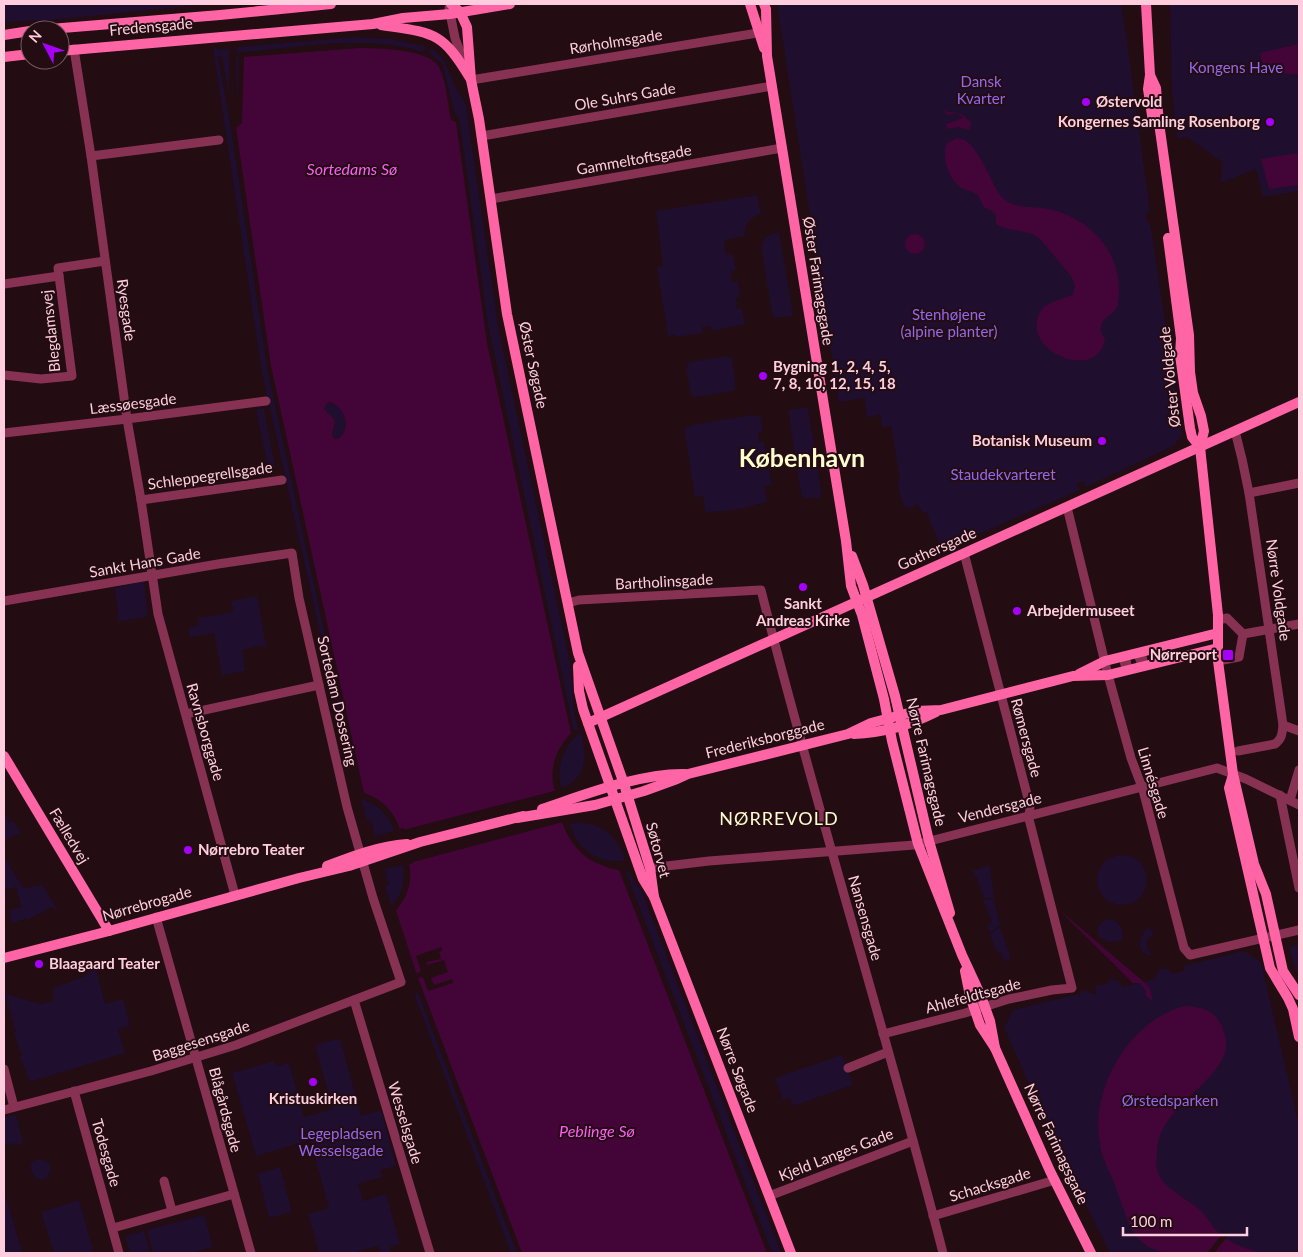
<svg xmlns="http://www.w3.org/2000/svg" width="1303" height="1257" viewBox="0 0 1303 1257" font-family="Lato,sans-serif">
<style>
.green{fill:#1f0e2e}
.water{fill:#430537;fill-rule:evenodd}
.pier{fill:#230c12}
.lines{fill:none;stroke-linecap:round;stroke-linejoin:round}
.street{stroke:#873253;stroke-width:9}
.secondary{stroke:#ff65a4;stroke-width:10}
.poi-dot{fill:#a600f9;stroke:#230c12;stroke-width:2}
.labels{text-anchor:middle;stroke-width:4;stroke-linejoin:round;paint-order:stroke}
.street-label{font-size:15px;fill:#ffcede;stroke:#230c12}
.park-label{font-size:15px;fill:#9369ee;stroke:#230c12}
.poi-label{font-size:15px;font-weight:bold;fill:#ffcede;stroke:#230c12;text-anchor:start}
.water-label{font-size:16px;font-style:italic;fill:#ff5cfa;stroke:#230c12}
.quarter-label{font-size:18px;letter-spacing:1px;fill:#fffcd0;stroke:#230c12}
.town-label{font-size:25px;font-weight:bold;fill:#fffcd0;stroke:#230c12}
</style>
<rect width="100%" height="100%" fill="#230c12"/>
<g class="green">
<polygon points="4,4 201,4 201,5 50,20 4,22"/>
<path d="M777,4h344l6,37 23,171 -5,2 6,14 31,207 -7,10 -89,42 -3,-6 -6,3 3,6 -138,60 -16,-38 -4,1 -4,-9 -10,5 -2,-3 -2,1c-3,-9 -6,-17 -6,-27h2l-9,-54 -9,1 -2,-13 -13,4 -3,-20 -25,4z"/>
<polygon points="1170,4 1299,4 1299,191 1263,197 1256,169 1220,183 1223,163 1187,137 1177,139 1172,91"/>
<path d="M353,37l38,2 36,8 -4,5c-56,-18 -128,-4 -187,1l1,-6z"/>
<polygon points="213,48 217,48 218,50 229,48 229,95 222,57 218,56 231,128 268,372 348,741 349,749 346,749 262,373"/>
<path d="M431,48c16,11 16,20 23,36 3,7 9,13 12,21l32,221 72,337 4,51 5,16 -5,1 -86,-406 -29,-207 -4,-4 -13,-50 -13,-11z"/>
<polygon points="236,57 239,57 238,96 237,96"/>
<path d="M757,195l4,19c-11,4 -17,10 -16,22l-21,4 2,15 7,-1 3,16 -5,1 1,11 6,-1 2,16 -4,1 1,11 5,-1 3,16 -34,7 -1,-5 -8,1 1,6 -27,4v-2l-8,1 -11,-69 6,-1 -7,-55z"/>
<path d="M779,232l14,84 -20,2 -12,-70c2,-12 7,-13 18,-16z"/>
<polygon points="726,356 732,358 736,386 733,391 695,397 691,395 686,367 690,362"/>
<path d="M327,402c18,1 25,26 11,37h-2l-4,-3 3,-16 -11,-11v-4z"/>
<polygon points="808,407 822,498 803,498 801,494 788,410"/>
<polygon points="264,408 275,467 268,468 256,409"/>
<path d="M752,415l1,2 7,-2 3,16 -5,1 1,10h5l3,16 -5,1 2,10h5l3,16 -8,1 3,16c-21,6 -40,10 -62,10l-2,-16 -8,1 -11,-69 7,-1v-2z"/>
<polygon points="144,581 148,617 119,621 115,588"/>
<polygon points="257,596 266,645 242,650 245,671 222,675 214,633 190,637 188,628 199,626 198,618 233,612 231,601"/>
<path d="M579,733l2,1c7,22 5,46 -20,54 -5,-21 2,-40 18,-55z"/>
<path d="M361,799c16,5 29,16 33,32l-19,5 -4,-16h-4z"/>
<polygon points="4,813 9,820 8,821 9,823 13,821 21,833 18,835 17,834 4,841"/>
<path d="M578,822c25,2 41,15 47,39 -27,3 -48,-11 -55,-37z"/>
<circle cx="1122" cy="880" r="25"/>
<polygon points="4,857 23,888 42,885 58,911 51,907 28,920 26,918 12,924 9,910 21,907 16,887 4,890"/>
<path d="M403,865c2,14 0,31 -12,41l-6,-20 4,-1 -5,-16z"/>
<polygon points="990,865 994,899 984,898 976,876 972,871"/>
<polygon points="625,870 627,870 642,892 781,1253 772,1253"/>
<polygon points="987,899 994,900 1000,925 990,933 987,925 992,922 983,900"/>
<path d="M1107,919c11,0 18,10 15,21 -8,4 -16,2 -23,-3l-2,-8 4,-6z"/>
<polygon points="1000,927 1011,959 1004,962 1001,952 997,953 990,934"/>
<path d="M1148,928l7,5 -8,6v9l5,7 5,1c-20,1 -22,-16 -9,-28z"/>
<polygon points="1299,945 1299,975 1295,969 1289,947"/>
<path d="M1244,951l17,11 38,163v128h-189l-45,-89 -61,-136 9,-18 65,-16 2,4v-5l6,-3 6,4h4l-1,-5 2,-4h8l6,-6 8,2 3,6 33,-8 3,-9c7,-3 11,-2 15,4l11,-3 -1,-5z"/>
<polygon points="95,966 105,1004 123,999 130,1026 118,1029 125,1053 29,1082 25,1068 24,1068 20,1057 22,1055 21,1052 20,1052 14,1032 16,1032 5,994 41,1004 53,1001 53,988 85,976"/>
<polygon points="418,992 517,1253 511,1253 414,994"/>
<polygon points="340,1038 361,1116 381,1110 396,1166 380,1170 382,1177 358,1184 363,1201 386,1194 400,1244 390,1247 392,1253 380,1253 378,1246 352,1253 319,1253 308,1214 329,1208 310,1140 256,1156 232,1073 274,1061 276,1066 289,1063 304,1117 333,1109 315,1045"/>
<polygon points="842,1055 853,1085 793,1106 790,1098 783,1100 775,1078"/>
<polygon points="16,1115 23,1143 13,1146 12,1143 4,1145 4,1117"/>
<polygon points="39,1159 49,1163 51,1169 47,1178 41,1180 34,1177 30,1166 33,1161"/>
<polygon points="280,1167 292,1212 269,1218 258,1174"/>
<polygon points="4,1191 22,1251 21,1253 4,1253"/>
<polygon points="79,1200 94,1253 54,1253 41,1212"/>
<polygon points="204,1215 213,1247 191,1253 153,1253 147,1230"/>
<polygon points="144,1231 150,1253 130,1253 125,1236"/>
</g>
<g class="water">
<polygon points="1299,44 1299,74 1264,73 1260,53"/>
<path d="M359,48c19,0 70,1 80,19 7,13 9,38 12,53l5,2 31,221 84,390c-15,16 -23,37 -16,58l-151,39 -1,-2 -3,1c-7,-19 -18,-30 -36,-36l-93,-427 -35,-238 6,-5 2,-66zM330,402c15,5 22,26 8,37h-3l-3,-3 3,-16 -11,-11 2,-5z"/>
<path d="M942,108l5,4c15,1 12,0 24,10l-1,8 -12,-3 -10,2 -2,-5 17,-6 -6,-5 -10,2z"/>
<path d="M957,138l8,2 6,5c6,8 12,17 16,26 5,9 10,23 18,29 11,9 30,6 44,9 44,10 76,47 69,94 -1,9 -8,11 -14,17 -2,2 -3,7 -4,10l5,9c-8,47 -91,8 -63,-30 7,-9 22,-9 31,-15l2,-9 -4,-9 -31,-37c-14,-11 -30,-6 -44,-15v-9l-7,-6 -5,-1 -6,-13c-6,-4 -13,-5 -18,-8 -12,-9 -19,-31 -13,-44z"/>
<polygon points="1299,153 1299,185 1269,189 1261,159"/>
<circle cx="915" cy="244" r="10"/>
<path d="M562,822c10,28 28,43 57,48l148,383h-245l-104,-275 -22,-67c11,-15 17,-28 13,-47l4,-1 -1,-1z"/>
<polygon points="1057,908 1145,983 1149,987 1153,1001 1146,996 1146,991 1140,983 1133,983"/>
<path d="M1185,1006c17,1 30,4 37,21 3,7 6,17 3,26 -15,38 -68,56 -68,101 -1,6 -1,13 1,19 7,17 30,26 42,37 6,5 10,13 14,18 13,15 29,19 46,25h-95l-17,-6 -11,-10 -6,-8c-6,-16 -12,-31 -17,-47 -4,-10 -11,-21 -13,-32 -2,-12 -4,-26 -2,-38 6,-45 40,-95 86,-106z"/>
</g>
<g class="pier">
<polygon points="555,791 556,794 405,832 401,831 400,829 403,828 404,830"/>
<polygon points="561,820 562,822 413,862 413,863 409,864 409,862 412,859"/>
<polygon points="441,947 442,951 439,952 441,959 426,962 427,965 444,960 448,972 431,978 434,985 452,979 453,983 428,991 423,977 418,978 417,973 421,971 416,956"/>
<polygon points="1223,1233 1227,1237 1214,1253 1207,1253"/>
</g>
<g class="lines">
<g class="street">
<polyline points="449,8 455,38 471,80 764,32"/>
<polyline points="74,49 91,156 127,419 141,500 158,614 235,895"/>
<polyline points="482,136 772,86"/>
<polyline points="91,156 219,140"/>
<polyline points="491,199 782,148"/>
<polyline points="4,284 59,276"/>
<polyline points="4,375 41,379 72,376 58,268 105,261"/>
<path d="M1235,431l7,28 7,34 34,232c-1,9 -1,14 -8,19l-37,7"/>
<polyline points="4,433 127,419 266,401"/>
<polyline points="1249,493 1299,483"/>
<polyline points="141,500 282,480"/>
<polyline points="1067,507 1108,675 1131,758 1143,790 1184,948 1190,955 1299,930"/>
<polyline points="4,601 218,564 292,553 299,598 347,807 373,898 401,982 236,1045 151,1071 4,1110"/>
<path d="M568,603l11,-3 182,-10c56,222 125,441 182,663"/>
<polyline points="1218,620 1227,618 1243,634 1239,657 1218,661"/>
<polyline points="1243,634 1299,624"/>
<polygon points="1142,656 1143,661 1141,662 1139,657"/>
<polygon points="1126,660 1127,665 1125,665 1124,661"/>
<polyline points="186,714 319,685"/>
<polyline points="1283,725 1299,731"/>
<polyline points="1280,795 1299,888"/>
<polyline points="1290,800 1299,770"/>
<polyline points="650,868 709,861 914,845 1217,768 1246,779 1299,805"/>
<polyline points="156,917 251,1253"/>
<polyline points="354,1000 430,1253"/>
<polyline points="883,1034 965,1013 1009,999 1052,990 1072,988 1029,819 1030,806 964,553"/>
<polyline points="848,1068 888,1052"/>
<polyline points="4,1069 14,1107"/>
<polyline points="74,1091 119,1253"/>
<polyline points="164,1181 172,1211"/>
<polyline points="769,1196 913,1141"/>
<polyline points="933,1216 1055,1180"/>
<polyline points="113,1228 234,1194"/>
</g>
<g class="secondary">
<polyline points="451,4 460,12 467,27 471,80 479,119 507,314 578,653 624,784 650,868 654,897"/>
<polyline points="750,4 764,48"/>
<polyline points="764,4 766,9 767,56 846,541 851,586 862,615 884,699 892,741 918,844 962,955 981,996 990,1021 995,1048"/>
<polyline points="1146,4 1150,75 1148,89 1153,122"/>
<path d="M381,25c52,8 61,6 89,53"/>
<polyline points="38,30 220,15 331,4"/>
<polyline points="4,35 30,31"/>
<polyline points="60,51 373,24 403,18 450,14 510,4"/>
<polyline points="4,57 30,54"/>
<polyline points="1150,75 1156,88 1159,123 1189,335 1190,372 1193,393 1201,416 1204,431 1200,447 1218,615 1218,661 1233,774 1254,864 1266,894 1283,971 1299,995"/>
<polyline points="1168,238 1181,338 1180,355 1190,428 1192,437 1200,447"/>
<polyline points="852,556 863,585 895,696 929,841 950,913"/>
<polyline points="578,666 579,691 583,709 643,879 654,897 791,1253"/>
<polyline points="1079,674 1105,661 1218,633"/>
<polyline points="588,723 1299,402"/>
<path d="M854,734c29,-1 56,-9 82,-22"/>
<polyline points="4,756 109,931"/>
<polyline points="1233,775 1229,788 1270,968 1288,998 1293,1009 1299,1037"/>
<path d="M542,809c42,-14 98,-36 143,-35"/>
<polyline points="517,818 595,805 644,791 677,779 688,774 848,734 871,723 916,711 941,710 1073,676 1108,675 1218,648"/>
<path d="M327,866c26,-10 52,-20 80,-22"/>
<polyline points="4,958 109,931 299,878 349,866 420,842 523,816"/>
<polyline points="965,971 970,996 980,1025 995,1048 1050,1171 1091,1253"/>
</g>
</g>
<g class="poi-dot">
<circle cx="1086" cy="102" r="5"/>
<circle cx="1270" cy="122" r="5"/>
<circle cx="763" cy="376" r="5"/>
<circle cx="1102" cy="441" r="5"/>
<circle cx="803" cy="587" r="5"/>
<circle cx="1017" cy="611" r="5"/>
<rect x="1222" y="649" width="12" height="12" rx="2.5"/>
<circle cx="188" cy="850" r="5"/>
<circle cx="39" cy="964" r="5"/>
<circle cx="313" cy="1082" r="5"/>
</g>
<g class="labels">
<g class="street-label">
<text transform="translate(151 27) rotate(-5)" y="5">Fredensgade</text>
<text transform="translate(616 42) rotate(-9)" y="5">Rørholmsgade</text>
<text transform="translate(625 97) rotate(-10)" y="5">Ole Suhrs Gade</text>
<text transform="translate(634 160) rotate(-10)" y="5">Gammeltoftsgade</text>
<text transform="translate(818 281) rotate(81)" y="5">Øster Farimagsgade</text>
<text transform="translate(126 310) rotate(82)" y="5">Ryesgade</text>
<text transform="translate(51 331) rotate(-96)" y="5">Blegdamsvej</text>
<text transform="translate(533 365) rotate(78)" y="5">Øster Søgade</text>
<text transform="translate(1170 377) rotate(-96)" y="5">Øster Voldgade</text>
<text transform="translate(133 404) rotate(-7)" y="5">Læssøesgade</text>
<text transform="translate(210 476) rotate(-8)" y="5">Schleppegrellsgade</text>
<text transform="translate(937 549) rotate(-24)" y="5">Gothersgade</text>
<text transform="translate(145 563) rotate(-10)" y="5">Sankt Hans Gade</text>
<text transform="translate(664 582) rotate(-3)" y="5">Bartholinsgade</text>
<text transform="translate(1278 590) rotate(82)" y="5">Nørre Voldgade</text>
<text transform="translate(337 701) rotate(77)" y="5">Sortedam Dossering</text>
<text transform="translate(205 732) rotate(74)" y="5">Ravnsborggade</text>
<text transform="translate(1026 738) rotate(75)" y="5">Rømersgade</text>
<text transform="translate(765 739) rotate(-14)" y="5">Frederiksborggade</text>
<text transform="translate(926 762) rotate(77)" y="5">Nørre Farimagsgade</text>
<text transform="translate(1153 783) rotate(73)" y="5">Linnésgade</text>
<text transform="translate(1000 808) rotate(-14)" y="5">Vendersgade</text>
<text transform="translate(69 836) rotate(59)" y="5">Fælledvej</text>
<text transform="translate(658 850) rotate(75)" y="5">Søtorvet</text>
<text transform="translate(147 904) rotate(-16)" y="5">Nørrebrogade</text>
<text transform="translate(865 918) rotate(74)" y="5">Nansensgade</text>
<text transform="translate(973 996) rotate(-15)" y="5">Ahlefeldtsgade</text>
<text transform="translate(201 1041) rotate(-18)" y="5">Baggesensgade</text>
<text transform="translate(737 1070) rotate(69)" y="5">Nørre Søgade</text>
<text transform="translate(225 1110) rotate(75)" y="5">Blågårdsgade</text>
<text transform="translate(405 1123) rotate(73)" y="5">Wesselsgade</text>
<text transform="translate(1056 1144) rotate(65)" y="5">Nørre Farimagsgade</text>
<text transform="translate(106 1153) rotate(74)" y="5">Todesgade</text>
<text transform="translate(836 1155) rotate(-21)" y="5">Kjeld Langes Gade</text>
<text transform="translate(990 1185) rotate(-17)" y="5">Schacksgade</text>
</g>
<g class="park-label">
<text x="1236" y="73">Kongens Have</text>
<text x="981" y="87">Dansk<tspan x="981" dy="17">Kvarter</tspan></text>
<text x="949" y="320">Stenhøjene<tspan x="949" dy="17">(alpine planter)</tspan></text>
<text x="1003" y="480">Staudekvarteret</text>
<text x="1170" y="1106">Ørstedsparken</text>
<text x="341" y="1139">Legepladsen<tspan x="341" dy="17">Wesselsgade</tspan></text>
</g>
<g class="poi-label">
<text x="1096" y="107">Østervold</text>
<text x="1260" y="127" text-anchor="end">Kongernes Samling Rosenborg</text>
<text x="773" y="372">Bygning 1, 2, 4, 5,<tspan x="773" dy="17">7, 8, 10, 12, 15, 18</tspan></text>
<text x="1092" y="446" text-anchor="end">Botanisk Museum</text>
<text x="803" y="609" text-anchor="middle">Sankt<tspan x="803" dy="17">Andreas Kirke</tspan></text>
<text x="1027" y="616">Arbejdermuseet</text>
<text x="1217" y="660" text-anchor="end">Nørreport</text>
<text x="198" y="855">Nørrebro Teater</text>
<text x="49" y="969">Blaagaard Teater</text>
<text x="313" y="1104" text-anchor="middle">Kristuskirken</text>
</g>
<g class="water-label">
<text x="352" y="175">Sortedams Sø</text>
<text x="597" y="1137">Peblinge Sø</text>
</g>
<g class="quarter-label">
<text x="779" y="825">NØRREVOLD</text>
</g>
<g class="town-label">
<text x="802" y="467">København</text>
</g>
</g>
<rect width="1303" height="1257" fill="none" stroke="#ffcede" stroke-width="10"/>
<g transform="translate(45 45) rotate(311)"><circle r="24" fill="#230c12" stroke="#7b5a64"/>
<path d="M0-4L9 19L0 12L-9 19Z" fill="#a600f9"/>
<text y="-8" font-size="14" font-weight="bold" text-anchor="middle" fill="#ffcede">N</text>
</g>
<path d="M1123 1227v8h124v-8" fill="none" stroke="#ffcede" stroke-width="2.5"/>
<text x="1130" y="1227" font-size="15" fill="#ffcede" stroke="#230c12" stroke-width="4" paint-order="stroke">100 m</text>
</svg>
